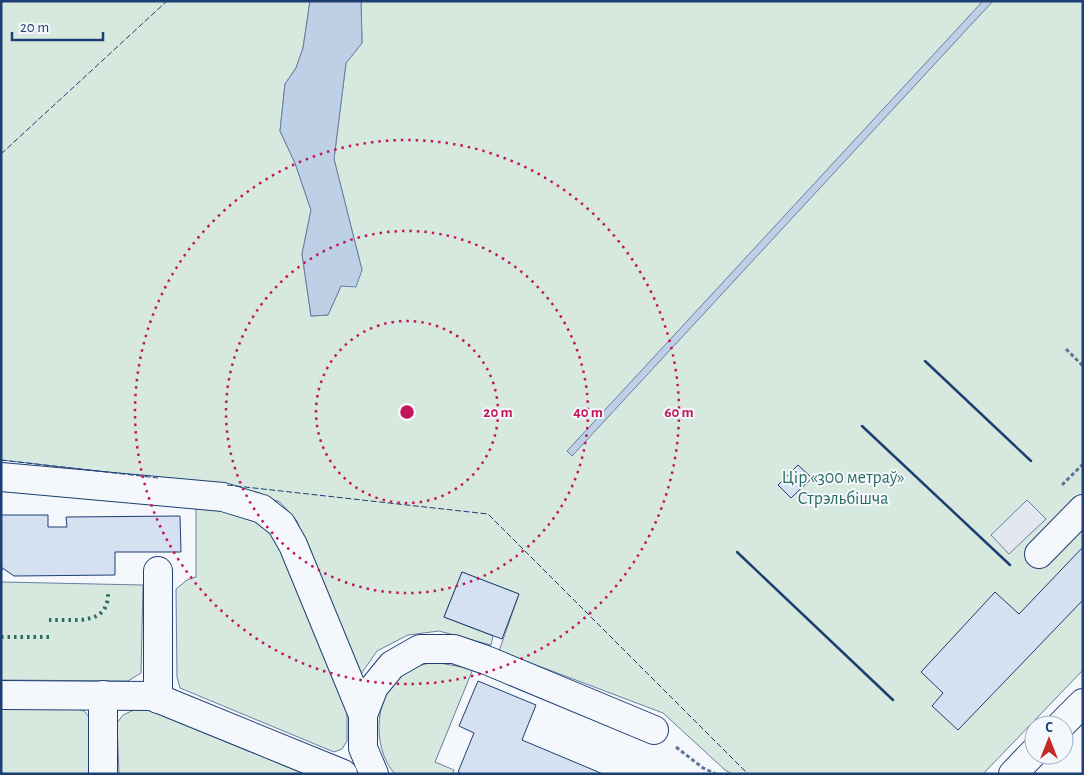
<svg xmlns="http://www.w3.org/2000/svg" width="1084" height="775" viewBox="0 0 1084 775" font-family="'Alegreya Sans',sans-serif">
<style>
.green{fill:#d7e8df;stroke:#687fa3}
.parking{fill:#e3e8f0;stroke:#687fa3}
.water{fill:#bed0e5;stroke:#687fa3}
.building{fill:#d5e0f0;stroke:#1d3f73}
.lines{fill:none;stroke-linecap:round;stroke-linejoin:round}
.minor-casing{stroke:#1d3f73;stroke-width:30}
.path{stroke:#5e769c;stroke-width:3;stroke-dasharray:4 2.5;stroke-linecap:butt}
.minor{stroke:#f4f7fb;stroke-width:28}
.hedge{stroke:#2c6c60;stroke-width:4;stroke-dasharray:2.5 4;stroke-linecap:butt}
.fence{stroke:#1d3f73;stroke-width:1;stroke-dasharray:6 2.5;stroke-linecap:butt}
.wall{stroke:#1d3f73;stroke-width:2.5}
.ring{fill:none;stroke:#c2185b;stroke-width:2.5;stroke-dasharray:2.5 5}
.labels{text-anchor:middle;stroke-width:4;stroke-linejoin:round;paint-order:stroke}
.park-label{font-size:18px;fill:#2c6c60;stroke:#f4f7fb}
.centre{fill:#c2185b;stroke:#f4f7fb;stroke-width:2.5}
.ring-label{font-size:15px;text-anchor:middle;font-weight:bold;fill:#c2185b;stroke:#f4f7fb;stroke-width:4;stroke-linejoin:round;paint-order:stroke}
</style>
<rect width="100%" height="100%" fill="#f4f7fb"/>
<g class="green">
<polygon points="1,1 310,1 303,48 296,68 285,84 280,131 295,163 311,210 302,254 311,316 328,315 341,286 362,270 334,159 346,63 362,43 361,1 1083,1 1083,670 983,774 732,774 725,770 663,713 499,651 519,594 462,572 444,617 493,636 491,645 439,631 408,635 377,651 359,677 297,521 280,502 232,486 1,460"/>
<polygon points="196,506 241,514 265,525 278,545 347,706 347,741 342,749 334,752 180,688 177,677 176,589 187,580 196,577"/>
<polygon points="1,582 143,585 141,673 128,681 1,680"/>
<path d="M434,662l39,7 -38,93 19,8 -1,4h-58c-25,-28 -21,-84 13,-104 7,-4 18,-6 26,-8z"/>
<polygon points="73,707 84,711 91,719 91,774 1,774 1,708"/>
<polygon points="136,709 154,711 304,774 119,774 117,723 123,715"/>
</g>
<polygon class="parking" points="1027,500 1046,519 1009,554 991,535"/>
<g class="water">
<polygon points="310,1 361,1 362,43 346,63 334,159 362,270 356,287 341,286 328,315 311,316 302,254 311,210 295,163 280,131 285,84 296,68 303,48"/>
<polygon points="983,1 993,1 572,456 567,451"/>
</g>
<g class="building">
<polygon points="798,465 812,478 791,498 778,485"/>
<polygon points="1,515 48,515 48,527 67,527 66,517 180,516 181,552 115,552 115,575 14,576 1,567"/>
<polygon points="1083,547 1083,600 958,730 932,706 943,693 921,672 995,592 1019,614"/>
<polygon points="462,572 519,594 502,639 444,617"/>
<polygon points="478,681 536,705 522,740 603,774 462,774 458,772 474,733 459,726"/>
</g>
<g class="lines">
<g class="minor-casing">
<g id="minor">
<polyline points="1,477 223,497 262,509 281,524 293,545 363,715"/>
<polyline points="1039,554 1083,509"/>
<polyline points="158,571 158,699"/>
<polyline points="1,695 152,696 343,774"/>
<polyline points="103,695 103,774"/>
<polyline points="1061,725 1083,703"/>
<polyline points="374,774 363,748 363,715 374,687 392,665 420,649 454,649 486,660 654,730"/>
<polyline points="1013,774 1034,752"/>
</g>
</g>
<g class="path">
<polyline points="1066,349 1083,366"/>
<polyline points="1062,485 1083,464"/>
<polyline points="1,569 3,569"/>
<polyline points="676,747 703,768 716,774"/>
</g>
<use href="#minor" class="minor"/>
<g class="hedge">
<path d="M49,620c25,-1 61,7 59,-29"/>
<polyline points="1,637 52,637"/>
</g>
<g class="fence">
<polyline points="1,154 167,1"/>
<polyline points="1,460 158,478"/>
<polyline points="227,485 488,514 748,774"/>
</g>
<g class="wall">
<polyline points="925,361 1031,461"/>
<polyline points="862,426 1010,565"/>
<polyline points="737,552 893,700"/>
</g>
</g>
<g class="ring">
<circle cx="407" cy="412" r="91"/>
<circle cx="407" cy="412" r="181"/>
<circle cx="407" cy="412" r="272"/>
</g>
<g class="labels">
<g class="park-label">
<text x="843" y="483">Цір «300 метраў»<tspan x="843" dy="21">Стрэльбішча</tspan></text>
</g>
</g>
<circle cx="407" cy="412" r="8" class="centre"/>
<g class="ring-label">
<text x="498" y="417">20 m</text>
<text x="588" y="417">40 m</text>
<text x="679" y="417">60 m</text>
</g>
<rect width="1084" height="775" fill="none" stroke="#1d3f73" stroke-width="5"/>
<g transform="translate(1049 740)"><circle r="24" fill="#f4f7fb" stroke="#9eadc5"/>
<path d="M0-4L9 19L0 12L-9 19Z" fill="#c62828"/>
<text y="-8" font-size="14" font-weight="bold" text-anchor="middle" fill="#1d3f73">С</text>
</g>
<path d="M12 32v8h91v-8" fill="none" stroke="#1d3f73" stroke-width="2.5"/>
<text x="20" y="32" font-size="15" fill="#1d3f73" stroke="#f4f7fb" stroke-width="4" paint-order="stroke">20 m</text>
</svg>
